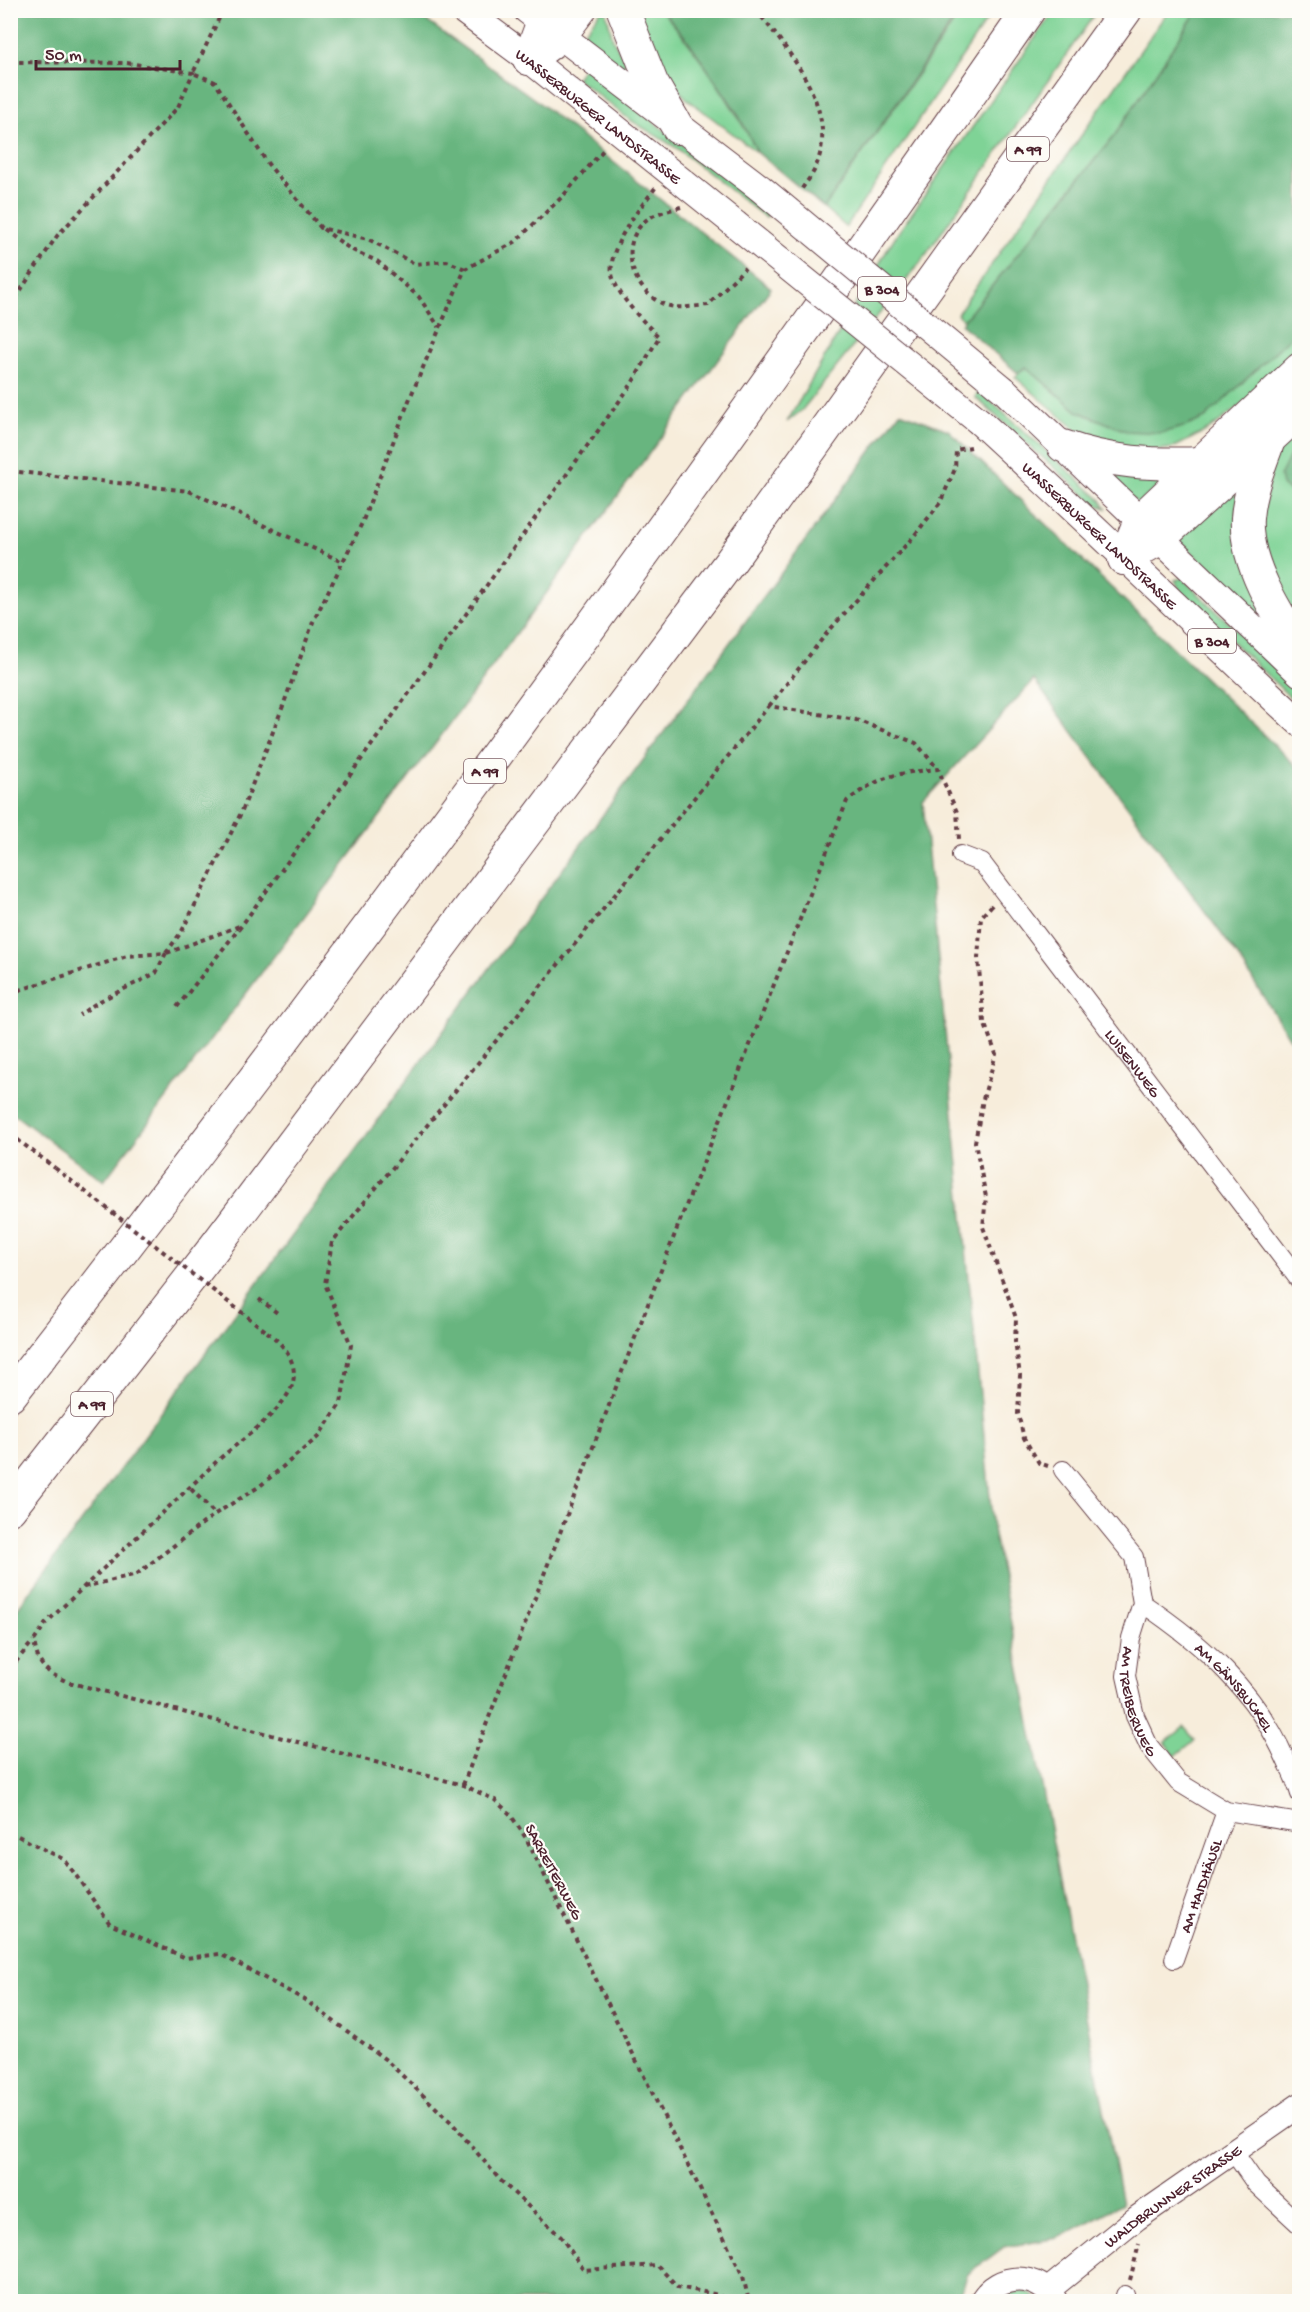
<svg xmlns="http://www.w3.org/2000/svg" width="1310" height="2312" viewBox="0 0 1310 2312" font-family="'Gochi Hand',sans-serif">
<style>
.green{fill:#7fd396;stroke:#647960;stroke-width:1.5}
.forest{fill:#67b57f;stroke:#586a55;stroke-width:1.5}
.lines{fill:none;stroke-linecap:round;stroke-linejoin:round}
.street-casing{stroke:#643e45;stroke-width:20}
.secondary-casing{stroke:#643e45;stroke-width:26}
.primary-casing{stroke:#643e45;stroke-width:29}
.highway-casing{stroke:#643e45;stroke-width:34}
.path{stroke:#643e45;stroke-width:4;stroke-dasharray:4.5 4.5;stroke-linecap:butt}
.street{stroke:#fff;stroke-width:18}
.secondary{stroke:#fff;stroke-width:24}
.primary{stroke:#fff;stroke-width:27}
.highway{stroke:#fff;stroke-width:32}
.primary-bridge-casing{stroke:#643e45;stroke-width:29;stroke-linecap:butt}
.path-bridge{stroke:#643e45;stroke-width:4;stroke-dasharray:4.5 4.5;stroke-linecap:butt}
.primary-bridge{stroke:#fff;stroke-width:27}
.labels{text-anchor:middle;stroke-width:4.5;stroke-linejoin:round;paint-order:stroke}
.shield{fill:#fdfcf7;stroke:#806168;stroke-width:1.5}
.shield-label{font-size:15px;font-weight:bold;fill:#4a1f2b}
.street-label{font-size:16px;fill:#4a1f2b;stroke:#fdfcf7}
</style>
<rect width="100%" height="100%" fill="#fdfcf7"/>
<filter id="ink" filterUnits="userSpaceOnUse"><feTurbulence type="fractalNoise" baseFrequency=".0167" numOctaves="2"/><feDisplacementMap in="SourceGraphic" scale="12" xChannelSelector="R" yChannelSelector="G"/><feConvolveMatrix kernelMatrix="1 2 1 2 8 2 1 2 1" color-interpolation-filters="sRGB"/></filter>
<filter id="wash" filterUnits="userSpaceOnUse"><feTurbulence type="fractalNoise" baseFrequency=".008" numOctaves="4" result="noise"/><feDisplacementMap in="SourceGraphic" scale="24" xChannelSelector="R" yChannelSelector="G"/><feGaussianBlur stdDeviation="1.35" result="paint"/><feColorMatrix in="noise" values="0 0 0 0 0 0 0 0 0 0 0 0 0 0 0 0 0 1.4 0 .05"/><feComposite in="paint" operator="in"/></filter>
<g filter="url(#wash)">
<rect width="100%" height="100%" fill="#f7eddb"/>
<g class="green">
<polygon points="601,11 606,11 613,40 626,62 623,67 582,35"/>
<path d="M632,11h30c38,43 69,91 96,142l-72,-55 -30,-34z"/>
<polygon points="962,11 993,11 846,227 824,208"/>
<polygon points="1054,11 1097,11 920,263 802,410 787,422 893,240"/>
<polygon points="1168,11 1197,11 1115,135 964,320 957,314"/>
<polygon points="584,67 769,213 766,218 675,147 630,120 576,78"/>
<polygon points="1299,329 1299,353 1243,404 1208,430 1173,448 1145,452 1094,440 1078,431 1015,377 1026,367 1077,411 1205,418"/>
<polygon points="979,391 1101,500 1106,508 1095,504 975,397"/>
<polygon points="1299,425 1299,446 1290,456 1299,532 1299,620 1278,590 1259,529 1275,455"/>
<polygon points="1098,467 1171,476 1138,504"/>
<polygon points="1242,475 1268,624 1176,538"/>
<polygon points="1182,578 1299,690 1299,706 1180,591 1175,580"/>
<polygon points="1184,1727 1195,1740 1175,1756 1165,1743"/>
<polygon points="1018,2291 1027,2292 1041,2301 996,2302 1002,2296"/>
</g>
<g class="forest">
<polygon points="11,10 413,11 537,101 771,288 447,728 104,1181 11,1112"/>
<polygon points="662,11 960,11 824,208 758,153 736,111 687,39"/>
<polygon points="1197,11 1299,11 1299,329 1205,418 1187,426 1161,433 1126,431 1077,411 1026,367 1018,373 961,324 1115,135"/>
<polygon points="900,412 948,430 1299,769 1299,1053 1237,955 1034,680 923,802 993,1529 1122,2204 1058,2238 1004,2247 968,2274 957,2301 11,2301 11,1617"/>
<polygon points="1299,446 1299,532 1293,495 1282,485 1280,476 1290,456"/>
</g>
</g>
<g filter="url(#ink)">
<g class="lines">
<g class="street-casing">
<g id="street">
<path id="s1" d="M961,855l21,8 318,418"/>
<path id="s2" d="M1063,1470l71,87 8,46 -11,35 -5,38 9,40 14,30 29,36 48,29 74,12"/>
<path id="s3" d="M1142,1603c61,41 114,88 144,157 5,11 11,23 14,34"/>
<path id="s4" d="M1174,1959l52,-148"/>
<polyline points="1233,2151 1256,2184 1300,2225"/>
<polyline points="1125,2295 1127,2302"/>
</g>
</g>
<g class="secondary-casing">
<g id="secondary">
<path id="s5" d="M1048,2290l89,-72 163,-113"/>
<path d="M981,2302c17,-30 58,-30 75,0"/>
</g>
</g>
<g class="primary-casing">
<g id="primary">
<path id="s6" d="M463,10l66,49 206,165"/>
<polyline points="527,10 760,188"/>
<polyline points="1004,390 1300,673"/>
<path id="s7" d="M980,422c108,99 213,201 320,301"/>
</g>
</g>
<g class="highway-casing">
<g id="highway">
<polyline points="623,10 652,83 678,128"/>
<polyline points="529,59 560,36 580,10"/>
<polyline points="529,59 547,10"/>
<path d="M1268,443c-9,24 -19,49 -21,75 -3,44 30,96 53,131"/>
<path d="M1063,446c47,17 91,19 140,17"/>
<polyline points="1124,559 1140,520 1300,369"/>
<polyline points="1124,559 1159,539 1300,411"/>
<path d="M10,1396c353,-452 692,-914 1019,-1386"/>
<polyline points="10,1509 210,1253 730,562 1126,10"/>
</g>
</g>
<g class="path">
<polyline points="223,10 193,73 215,82 268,164 321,228 368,239 415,264 447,261 465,269"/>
<path d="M756,10c33,41 84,100 60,156 -3,9 -10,16 -15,24"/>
<polyline points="10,62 127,63 193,73 178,107 57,236 10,306"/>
<path d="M681,207c-14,4 -29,6 -39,17 -25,26 -6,74 28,82 11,3 26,0 38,-1l37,-37"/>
<polyline points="323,229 350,249 377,261 419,297 439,327"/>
<polyline points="10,471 189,491 343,562"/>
<polyline points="769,706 827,633 914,536 940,503 955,469 956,450 971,447"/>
<polyline points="992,905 981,917 978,958 984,1022 996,1054 983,1099 975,1142 986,1197 983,1227 1016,1318 1015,1342 1020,1375 1018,1414 1024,1438 1039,1463 1048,1466"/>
<polyline points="166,953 182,931 242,811 283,706 313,622 362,523 410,398 465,269 515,242 563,196 605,148"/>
<polyline points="167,953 242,925"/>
<polyline points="10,993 127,956 166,953 156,973 98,1002 79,1015"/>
<path d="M177,1007l65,-82 389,-540 28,-48c-16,-16 -38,-37 -46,-59 -9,-28 27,-70 43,-91"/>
<polyline points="10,1134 55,1168"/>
<polyline points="259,1299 280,1315"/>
<path d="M267,1332c15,11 31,29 26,50 -7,29 -57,61 -78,81 -56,54 -113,106 -169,160l-12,18c4,25 10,30 34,41l395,103 32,15 15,14 16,24 217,438 6,26"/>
<polyline points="191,1489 215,1514"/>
<polyline points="84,1587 137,1574 215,1514 260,1486 318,1437 341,1403 351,1345 325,1284 332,1242 769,706 856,720 916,743 938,769"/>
<polyline points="10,1669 33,1641"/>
<path d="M463,1785l215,-559 169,-425c34,-26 50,-28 91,-32l19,43 2,27"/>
<polyline points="10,1832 65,1860 110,1924 186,1958 220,1954 305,2000 386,2060 452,2123 500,2180 561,2237 584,2270 657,2265 678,2287 719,2295 727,2302"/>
<polyline points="1130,2280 1139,2244"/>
</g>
<use href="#street" class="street"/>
<use href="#secondary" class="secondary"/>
<use href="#primary" class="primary"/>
<use href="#highway" class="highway"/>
<g class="primary-bridge-casing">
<g id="primary-bridge">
<polyline points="760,188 1004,390"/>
<polyline points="735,224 980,422"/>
</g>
</g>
<polyline class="path-bridge" points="55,1168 267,1332"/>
<use href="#primary-bridge" class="primary-bridge"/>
</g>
</g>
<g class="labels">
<g class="shield">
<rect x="1007" y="137" width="42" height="24" rx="4.5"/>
<rect x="858" y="277" width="48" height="24" rx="4.5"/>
<rect x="1188" y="629" width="48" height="24" rx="4.5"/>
<rect x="464" y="759" width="42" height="24" rx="4.5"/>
<rect x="71" y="1392" width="42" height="24" rx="4.5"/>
</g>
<g class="shield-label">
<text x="1028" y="154">A 99</text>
<text x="882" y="294">B 304</text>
<text x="1212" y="646">B 304</text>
<text x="485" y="776">A 99</text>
<text x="92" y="1409">A 99</text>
</g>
<g class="street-label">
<text dy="6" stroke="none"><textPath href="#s6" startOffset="172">WASSERBURGER LANDSTRASSE</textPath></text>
<text dy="6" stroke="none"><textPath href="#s7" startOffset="165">WASSERBURGER LANDSTRASSE</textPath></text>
<text dy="6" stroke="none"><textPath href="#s1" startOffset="273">LUISENWEG</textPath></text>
<text dy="6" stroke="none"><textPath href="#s3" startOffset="126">AM GÄNSBUCKEL</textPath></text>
<text dy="6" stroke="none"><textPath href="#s2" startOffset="261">AM TREIBERWEG</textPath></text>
<text transform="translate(555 1871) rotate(62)" y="6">SARREITERWEG</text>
<text dy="6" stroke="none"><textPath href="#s4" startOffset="78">AM HAIDHÄUSL</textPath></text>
<text dy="6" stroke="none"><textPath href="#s5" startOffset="156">WALDBRUNNER STRASSE</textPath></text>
</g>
</g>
<rect width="1310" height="2312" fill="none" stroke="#fdfcf7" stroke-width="36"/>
<path d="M36 60v9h144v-9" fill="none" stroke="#4a1f2b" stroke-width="3"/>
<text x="45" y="60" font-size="18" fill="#4a1f2b" stroke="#fdfcf7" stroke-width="4.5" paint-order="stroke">50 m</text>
</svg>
